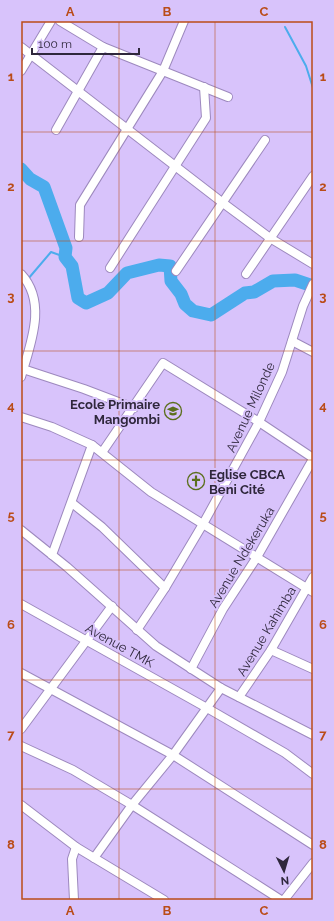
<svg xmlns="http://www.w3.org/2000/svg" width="334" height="921" viewBox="0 0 334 921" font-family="Raleway,sans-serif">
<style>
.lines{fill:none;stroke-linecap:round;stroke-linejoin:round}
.stream{stroke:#4caced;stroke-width:2}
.river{stroke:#4caced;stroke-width:13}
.minor-casing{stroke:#9d89be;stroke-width:10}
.minor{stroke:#fff;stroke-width:8}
.grid{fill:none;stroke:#ba4c18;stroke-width:1;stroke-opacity:0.55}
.labels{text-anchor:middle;stroke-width:4;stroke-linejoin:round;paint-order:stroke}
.poi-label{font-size:13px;font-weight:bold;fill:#2f273c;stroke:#d8c3fb;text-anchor:end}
.street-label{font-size:13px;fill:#2f273c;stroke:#d8c3fb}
.neatline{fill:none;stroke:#ba4c18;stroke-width:1.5}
.grid-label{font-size:13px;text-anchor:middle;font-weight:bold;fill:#ba4c18}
</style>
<rect width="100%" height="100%" fill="#d8c3fb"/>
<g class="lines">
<g class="stream">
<polyline points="285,27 306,66 313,88"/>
<polyline points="28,279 51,252 65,257"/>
</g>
<polyline class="river" points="21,169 30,179 44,187 66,248 65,257 72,266 78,298 86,303 108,293 127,273 159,265 170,266 171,281 181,294 185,304 193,311 211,315 245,293 254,292 273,281 295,280 313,286"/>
<g class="minor-casing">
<g id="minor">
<polyline points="60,21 103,47 228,97"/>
<polyline points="21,47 223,203 270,238 313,264"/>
<polyline points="21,71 51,21"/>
<polyline points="56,130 103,47"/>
<polyline points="79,237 80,205 163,71 184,21"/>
<polyline points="110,268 206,118 204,87"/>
<polyline points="176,271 265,140"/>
<path d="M21,274c27,29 9,71 0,103"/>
<polyline points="246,274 313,176"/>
<polyline points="292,341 313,352"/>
<polyline points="23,369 84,389 134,408"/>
<polyline points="21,417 52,427 92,445 151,492 313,592"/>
<polyline points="103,451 163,363 259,422 313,458"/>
<polyline points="72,503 102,527 165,588"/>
<polyline points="21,530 67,567 156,646 221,688 313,735"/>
<polyline points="52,555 92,445"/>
<polyline points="21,604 207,708 285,753 313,774"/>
<polyline points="137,630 165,588 203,524 259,422 282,372 303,306 313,284"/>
<polyline points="271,650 313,669"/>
<polyline points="191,669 223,609 257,557 313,459"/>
<polyline points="21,673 173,755 313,845"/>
<polyline points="239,697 271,650 313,577"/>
<polyline points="21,729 112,606"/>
<polyline points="21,746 73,770 132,805 281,900"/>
<polyline points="21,805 76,847 164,900"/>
<polyline points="94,858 132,805 173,755 221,688"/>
<polyline points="74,900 72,859 76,847"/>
<polyline points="284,900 313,863"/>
</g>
</g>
<use href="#minor" class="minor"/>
</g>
<path class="grid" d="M119,21v879M215,21v879M21,132h292M21,241h292M21,351h292M21,460h292M21,570h292M21,680h292M21,789h292"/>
<defs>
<g id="school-ring" transform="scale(0.9)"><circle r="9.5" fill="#d8c3fb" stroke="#5c6f1d" stroke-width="1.5"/><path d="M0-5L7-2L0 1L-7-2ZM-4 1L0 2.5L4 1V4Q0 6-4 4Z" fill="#5c6f1d"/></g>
<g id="church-ring" transform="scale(0.9)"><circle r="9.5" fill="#d8c3fb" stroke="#5c6f1d" stroke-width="1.5"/><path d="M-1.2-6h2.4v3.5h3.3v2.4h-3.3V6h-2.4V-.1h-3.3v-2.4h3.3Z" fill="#5c6f1d"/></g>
</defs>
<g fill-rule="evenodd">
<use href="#school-ring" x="173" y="411"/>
<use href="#church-ring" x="196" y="481"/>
</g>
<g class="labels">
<g class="poi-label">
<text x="160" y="409">Ecole Primaire<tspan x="160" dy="15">Mangombi</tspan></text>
<text x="209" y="479" text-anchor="start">Eglise CBCA<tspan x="209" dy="15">Beni Cité</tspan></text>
</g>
<g class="street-label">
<text transform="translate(250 407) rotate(-65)" y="5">Avenue Milonde</text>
<text transform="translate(241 557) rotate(-59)" y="5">Avenue Ndekeruka</text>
<text transform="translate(266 631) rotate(-59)" y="5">Avenue Kahimba</text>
<text transform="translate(120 645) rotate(29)" y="5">Avenue TMK</text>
</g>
</g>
<rect width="334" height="921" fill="none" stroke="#d8c3fb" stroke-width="44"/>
<g transform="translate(284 871) rotate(175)" stroke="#d8c3fb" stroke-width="3" paint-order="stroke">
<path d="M0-3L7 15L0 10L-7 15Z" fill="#2f273c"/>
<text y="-6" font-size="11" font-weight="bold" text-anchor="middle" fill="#2f273c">N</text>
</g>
<path d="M32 48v6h107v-6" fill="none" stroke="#2f273c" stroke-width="2"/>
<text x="38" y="48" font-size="12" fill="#2f273c" stroke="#d8c3fb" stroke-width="3" paint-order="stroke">100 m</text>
<rect x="22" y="22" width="290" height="877" class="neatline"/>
<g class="grid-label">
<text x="70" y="16">A</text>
<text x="167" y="16">B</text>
<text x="264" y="16">C</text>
<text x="11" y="81">1</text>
<text x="323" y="81">1</text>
<text x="11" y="191">2</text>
<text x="323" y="191">2</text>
<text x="11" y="301">3</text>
<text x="323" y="301">3</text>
<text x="11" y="410">4</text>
<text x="323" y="410">4</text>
<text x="11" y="520">5</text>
<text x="323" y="520">5</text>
<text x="11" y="629">6</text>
<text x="323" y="629">6</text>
<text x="11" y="739">7</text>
<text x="323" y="739">7</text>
<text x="11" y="849">8</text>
<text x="323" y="849">8</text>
<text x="70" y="915">A</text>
<text x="167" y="915">B</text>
<text x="264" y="915">C</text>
</g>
</svg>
